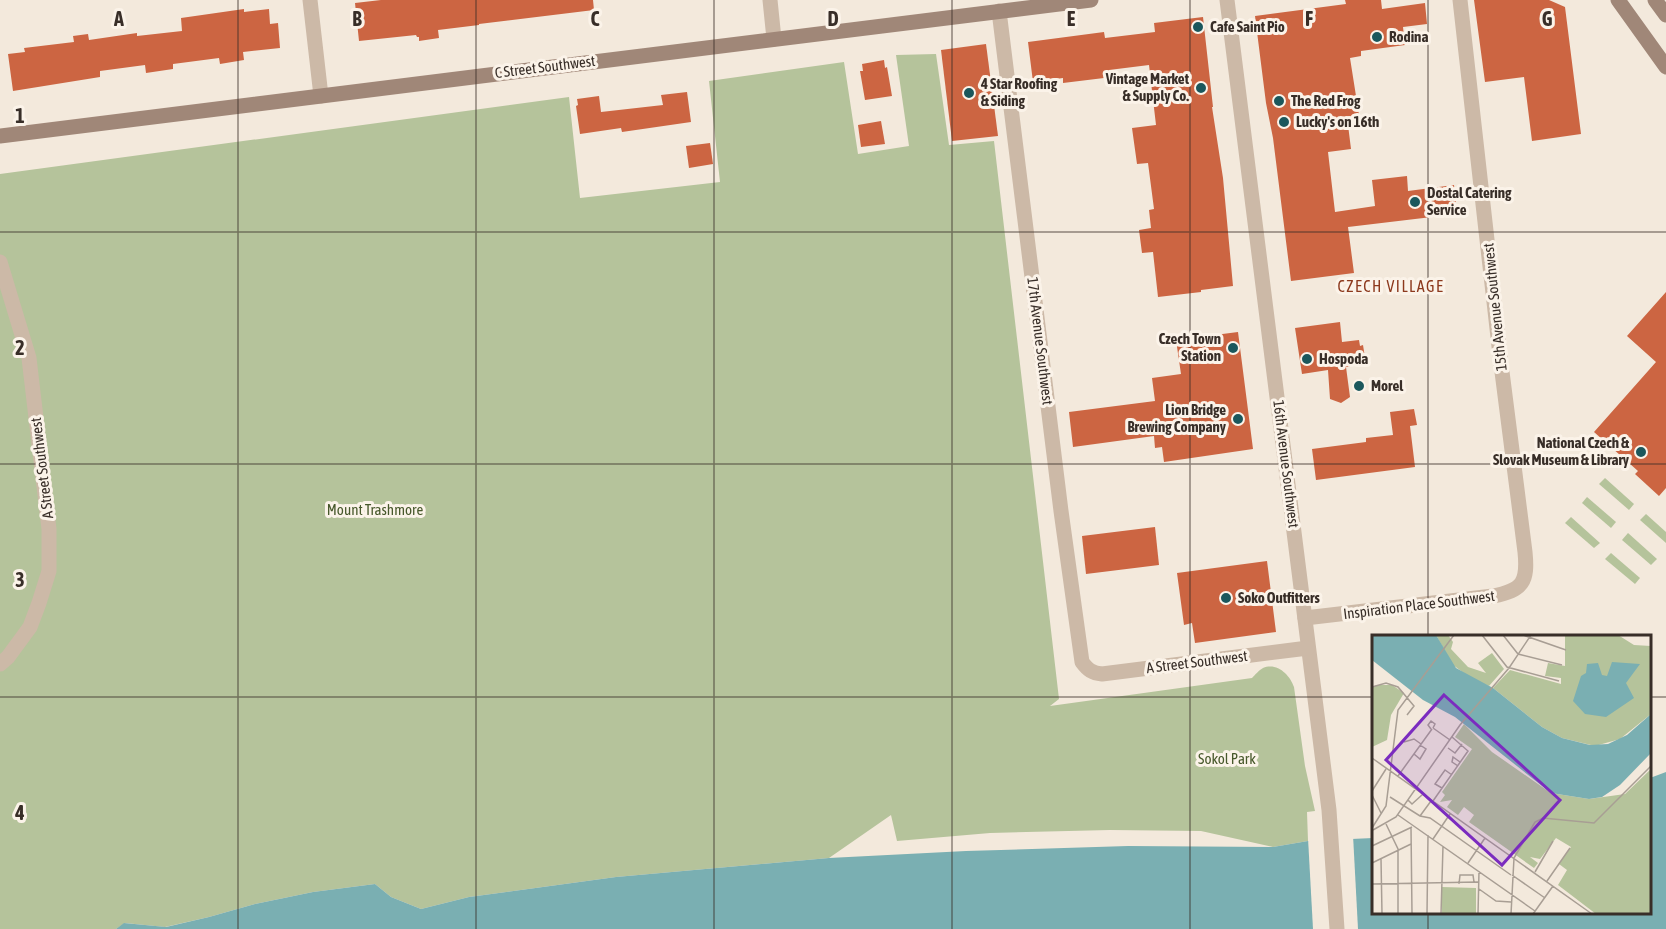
<svg xmlns="http://www.w3.org/2000/svg" width="1666" height="929" viewBox="0 0 1666 929" font-family="'Asap Condensed',sans-serif">
<style>
.green{fill:#b5c39b}
.water{fill:#7aafb2}
.pier{fill:#f3e9dc}
.building{fill:#cc6542}
.lines{fill:none;stroke-linecap:round;stroke-linejoin:round}
.minor{stroke:#ccb9a7;stroke-width:15}
.secondary{stroke:#a08778;stroke-width:15}
.grid{fill:none;stroke:#382e28;stroke-width:1.5;stroke-opacity:0.55}
.poi-dot{fill:#1b575c;stroke:#fbf3e9;stroke-width:2}
.labels{text-anchor:middle;stroke-width:6;stroke-linejoin:round;paint-order:stroke}
.poi-label{font-size:15px;font-weight:bold;fill:#382e28;stroke:#fbf3e9;text-anchor:start}
.street-label{font-size:15px;fill:#382e28;stroke:#fbf3e9}
.park-label{font-size:15px;fill:#47582b;stroke:#fbf3e9}
.neighbourhood-label{font-size:16px;letter-spacing:1.5px;fill:#8c391d;stroke:#fbf3e9}
.inset-road{fill:none;stroke:#a89e94;stroke-width:1.5}
.view{fill:#7b2cbf;fill-opacity:0.15;stroke:#7b2cbf;stroke-width:3}
.inset-edge{fill:none;stroke:#382e28;stroke-width:3}
.grid-label{font-size:20px;text-anchor:middle;font-weight:bold;fill:#382e28;stroke:#fbf3e9;stroke-width:6;stroke-linejoin:round;paint-order:stroke}
</style>
<rect width="100%" height="100%" fill="#f3e9dc"/>
<g class="green">
<path d="M936,54l13,91 45,-4 65,558 -9,7 202,-28c3,-3 7,-8 11,-10 14,-6 27,7 31,19l11,79 10,45 -8,1 1,29 -35,6 -72,-16 -91,-1 -120,3 -93,8 -6,-26 -62,43 -213,19 -147,20 -48,12 -30,-12 -16,-13 -62,8 -58,12 -46,13 -44,10 -40,-4 -9,6h-116v-755l569,-77 11,101 140,-16 -11,-101 135,-19 14,92 51,-8 -13,-91z"/>
<polygon points="1605,478 1634,504 1629,510 1599,484"/>
<polygon points="1587,497 1616,522 1611,528 1582,503"/>
<polygon points="1646,514 1666,532 1666,543 1640,520"/>
<polygon points="1571,517 1600,543 1594,548 1565,523"/>
<polygon points="1628,533 1657,559 1651,565 1622,540"/>
<polygon points="1611,553 1640,578 1635,584 1605,559"/>
</g>
<polygon class="water" points="1666,772 1666,929 116,929 124,923 166,927 209,917 255,904 313,892 375,884 391,897 421,909 469,897 616,877 829,858 966,851 1128,846 1273,847 1308,841 1373,838 1374,912 1650,912 1650,778"/>
<polygon class="pier" points="1353,835 1358,929 1313,929 1308,838"/>
<g class="building">
<polygon points="381,0 593,0 594,10 479,24 479,25 438,30 439,38 419,41 419,37 417,37 416,35 359,41 355,3"/>
<polygon points="1345,0 1381,0 1382,9 1425,3 1427,24 1403,27 1405,45 1361,51 1361,56 1350,58 1359,115 1347,117 1351,149 1328,152 1335,212 1375,206 1372,180 1407,176 1408,191 1454,185 1457,214 1348,227 1354,273 1291,281 1273,138 1266,103 1255,16 1346,4"/>
<polygon points="1474,0 1549,0 1565,7 1581,134 1532,141 1524,77 1485,82"/>
<polygon points="244,9 244,12 269,9 270,24 278,23 280,48 243,52 244,60 220,64 219,58 173,64 173,69 146,73 145,65 100,71 100,77 13,91 8,54 25,52 24,48 74,42 73,36 88,34 89,40 137,33 137,36 182,31 181,18"/>
<polygon points="1203,17 1213,107 1212,107 1223,178 1233,286 1201,290 1201,292 1158,297 1153,252 1142,253 1139,230 1151,228 1149,210 1154,209 1148,163 1137,164 1132,128 1156,125 1149,65 1109,70 1109,73 1103,74 1104,78 1063,83 1063,78 1033,82 1028,42 1104,32 1105,38 1155,32 1154,23"/>
<polygon points="986,44 998,136 952,141 941,50"/>
<polygon points="884,60 885,68 887,67 892,96 865,100 860,71 863,71 862,64"/>
<polygon points="687,92 691,122 622,132 621,128 580,134 576,106 578,105 577,99 599,96 601,112 663,105 661,95"/>
<polygon points="881,121 885,144 861,147 858,125"/>
<polygon points="710,143 713,164 689,168 686,146"/>
<polygon points="1666,292 1666,488 1659,496 1635,474 1638,471 1594,432 1656,362 1627,336"/>
<polygon points="1340,322 1342,342 1359,340 1360,346 1363,345 1366,364 1346,367 1350,397 1341,403 1330,399 1328,370 1302,374 1295,328"/>
<polygon points="1238,332 1253,449 1164,462 1162,447 1155,448 1154,436 1073,447 1069,412 1155,401 1152,378 1181,374 1176,340"/>
<polygon points="1414,409 1417,425 1410,426 1415,467 1316,480 1312,449 1366,442 1366,438 1393,435 1390,412"/>
<polygon points="1155,527 1159,565 1086,574 1082,536"/>
<polygon points="1267,561 1276,632 1195,643 1192,623 1184,625 1177,573"/>
</g>
<g class="lines">
<g class="minor">
<polyline points="310,0 321,96"/>
<polyline points="770,0 774,39"/>
<polyline points="1227,0 1329,810 1337,929"/>
<path d="M999,11l62,500 21,151c6,8 10,11 20,12l206,-26"/>
<polyline points="0,262 29,358 49,529 49,571 39,603 30,627 8,657 0,664"/>
<path d="M1305,618l188,-22c30,-6 35,-14 32,-44l-24,-188 -41,-364"/>
</g>
<g class="secondary">
<polyline points="1618,0 1666,67"/>
<polyline points="1655,0 1666,15"/>
<polyline points="0,136 1091,0"/>
</g>
</g>
<path class="grid" d="M238,0v929M476,0v929M714,0v929M952,0v929M1190,0v929M1428,0v636M0,232h1666M0,464h1666M0,697h1374M1650,697h16M1428,912v17"/>
<g class="poi-dot">
<circle cx="1198" cy="27" r="6"/>
<circle cx="1377" cy="37" r="6"/>
<circle cx="1201" cy="88" r="6"/>
<circle cx="969" cy="93" r="6"/>
<circle cx="1279" cy="101" r="6"/>
<circle cx="1284" cy="122" r="6"/>
<circle cx="1415" cy="202" r="6"/>
<circle cx="1233" cy="348" r="6"/>
<circle cx="1307" cy="359" r="6"/>
<circle cx="1359" cy="386" r="6"/>
<circle cx="1238" cy="419" r="6"/>
<circle cx="1641" cy="452" r="6"/>
<circle cx="1226" cy="598" r="6"/>
</g>
<g class="labels">
<g class="poi-label">
<text x="1210" y="32">Cafe Saint Pio</text>
<text x="1389" y="42">Rodina</text>
<text x="1189" y="84" text-anchor="end">Vintage Market<tspan x="1189" dy="17">&amp; Supply Co.</tspan></text>
<text x="981" y="89">4 Star Roofing<tspan x="981" dy="17">&amp; Siding</tspan></text>
<text x="1291" y="106">The Red Frog</text>
<text x="1296" y="127">Lucky's on 16th</text>
<text x="1427" y="198">Dostal Catering<tspan x="1427" dy="17">Service</tspan></text>
<text x="1221" y="344" text-anchor="end">Czech Town<tspan x="1221" dy="17">Station</tspan></text>
<text x="1319" y="364">Hospoda</text>
<text x="1371" y="391">Morel</text>
<text x="1226" y="415" text-anchor="end">Lion Bridge<tspan x="1226" dy="17">Brewing Company</tspan></text>
<text x="1629" y="448" text-anchor="end">National Czech &amp;<tspan x="1629" dy="17">Slovak Museum &amp; Library</tspan></text>
<text x="1238" y="603">Soko Outfitters</text>
</g>
<g class="street-label">
<text transform="translate(545 67) rotate(-7)" y="5">C Street Southwest</text>
<text transform="translate(1495 307) rotate(-96)" y="5">15th Avenue Southwest</text>
<text transform="translate(1040 341) rotate(83)" y="5">17th Avenue Southwest</text>
<text transform="translate(1286 464) rotate(83)" y="5">16th Avenue Southwest</text>
<text transform="translate(42 468) rotate(-97)" y="5">A Street Southwest</text>
<text transform="translate(1419 605) rotate(-7)" y="5">Inspiration Place Southwest</text>
<text transform="translate(1197 662) rotate(-7)" y="5">A Street Southwest</text>
</g>
<g class="park-label">
<text x="375" y="515">Mount Trashmore</text>
<text x="1227" y="764">Sokol Park</text>
</g>
<g class="neighbourhood-label">
<text x="1391" y="292">CZECH VILLAGE</text>
</g>
</g>
<g transform="translate(1372 635)">
<rect width="279" height="279" fill="#f3e9dc"/>
<path d="M64,0h12l5,7 -2,7 17,18 18,6 -8,-10 14,-10 12,16 -15,17 -17,-7 -19,-14zM193,0h53l16,10 17,1v68l-31,25 -25,7 -33,-8 -20,-11 -49,-39 17,-18 51,14v-6l-16,-2 3,-13 17,3zM5,50h15l12,8 -13,22 -4,25 -15,7v-60zM92,89l28,28 59,41 38,6 36,-5 26,-25v145h-55l-38,-29 9,-15 -8,-6 12,-17 -15,-9 -16,21 -10,-2 8,6 -4,5 -65,-46 5,-7 -10,-8 -6,8 -11,-8 5,-7 -12,2 5,-7 -3,-3 30,-43 -17,-12zM70,252l34,1v26h-34z" fill="#b5c39b"/>
<path d="M0,0h64l20,33 37,20 49,39 20,11 28,7 18,-1 19,-9 24,-21v39l-31,32 -18,12 -13,2 -38,-6 -96,-76 -32,-17 -51,-40zM240,27l28,2 -14,19 8,15 -28,19 -21,-3 -12,-13 8,-25 5,-3 1,-9 11,-1 4,12 5,1z" fill="#7aafb2"/>
<path class="inset-road" d="M110,0l25,32 52,14M131,0l15,19 44,11M151,0l43,15M0,52l14,-4 12,4 16,19 -7,9M61,93l17,12M59,94l-3,-4 3,-4 4,3 -2,4M32,107l10,-3 7,5M76,113l7,5 7,-9M42,119l6,5 6,-10 -6,-4M0,123l220,156M86,131l-6,-4 1,-5 7,5M26,141l34,-47M70,153l-7,-4 10,-14 7,5M0,156l14,-22M0,160l9,18M18,162l30,19 10,2 81,57M36,165l4,4 11,-10M61,166l35,-50 -16,-14M26,180l137,96M48,181l11,-15M14,189l12,25v65M0,193l14,-22 12,-96 56,-75M39,193l1,86M1,195l23,-13 64,-92 49,-57 22,-33M61,204l17,-25M0,211l40,-19M142,223l21,-36 8,-4 51,5 57,-57M9,224l1,55M0,228l39,-19M96,228l17,-25M163,237l18,-31M140,240l33,23M175,246l23,-33M0,249l106,-2M87,249l1,-9h13l1,7M107,254l17,12 15,1M55,279l1,-79M69,279l2,-68M106,279l1,-43M139,279l3,-56M161,279l20,-28"/>
<path class="view" d="M72,60l116,105 -58,65 -116,-105z"/>
<rect width="279" height="279" class="inset-edge"/>
</g>
<g class="grid-label">
<text x="119" y="26">A</text>
<text x="357" y="26">B</text>
<text x="595" y="26">C</text>
<text x="833" y="26">D</text>
<text x="1071" y="26">E</text>
<text x="1309" y="26">F</text>
<text x="1547" y="26">G</text>
<text x="20" y="123">1</text>
<text x="20" y="355">2</text>
<text x="20" y="587">3</text>
<text x="20" y="820">4</text>
</g>
</svg>
